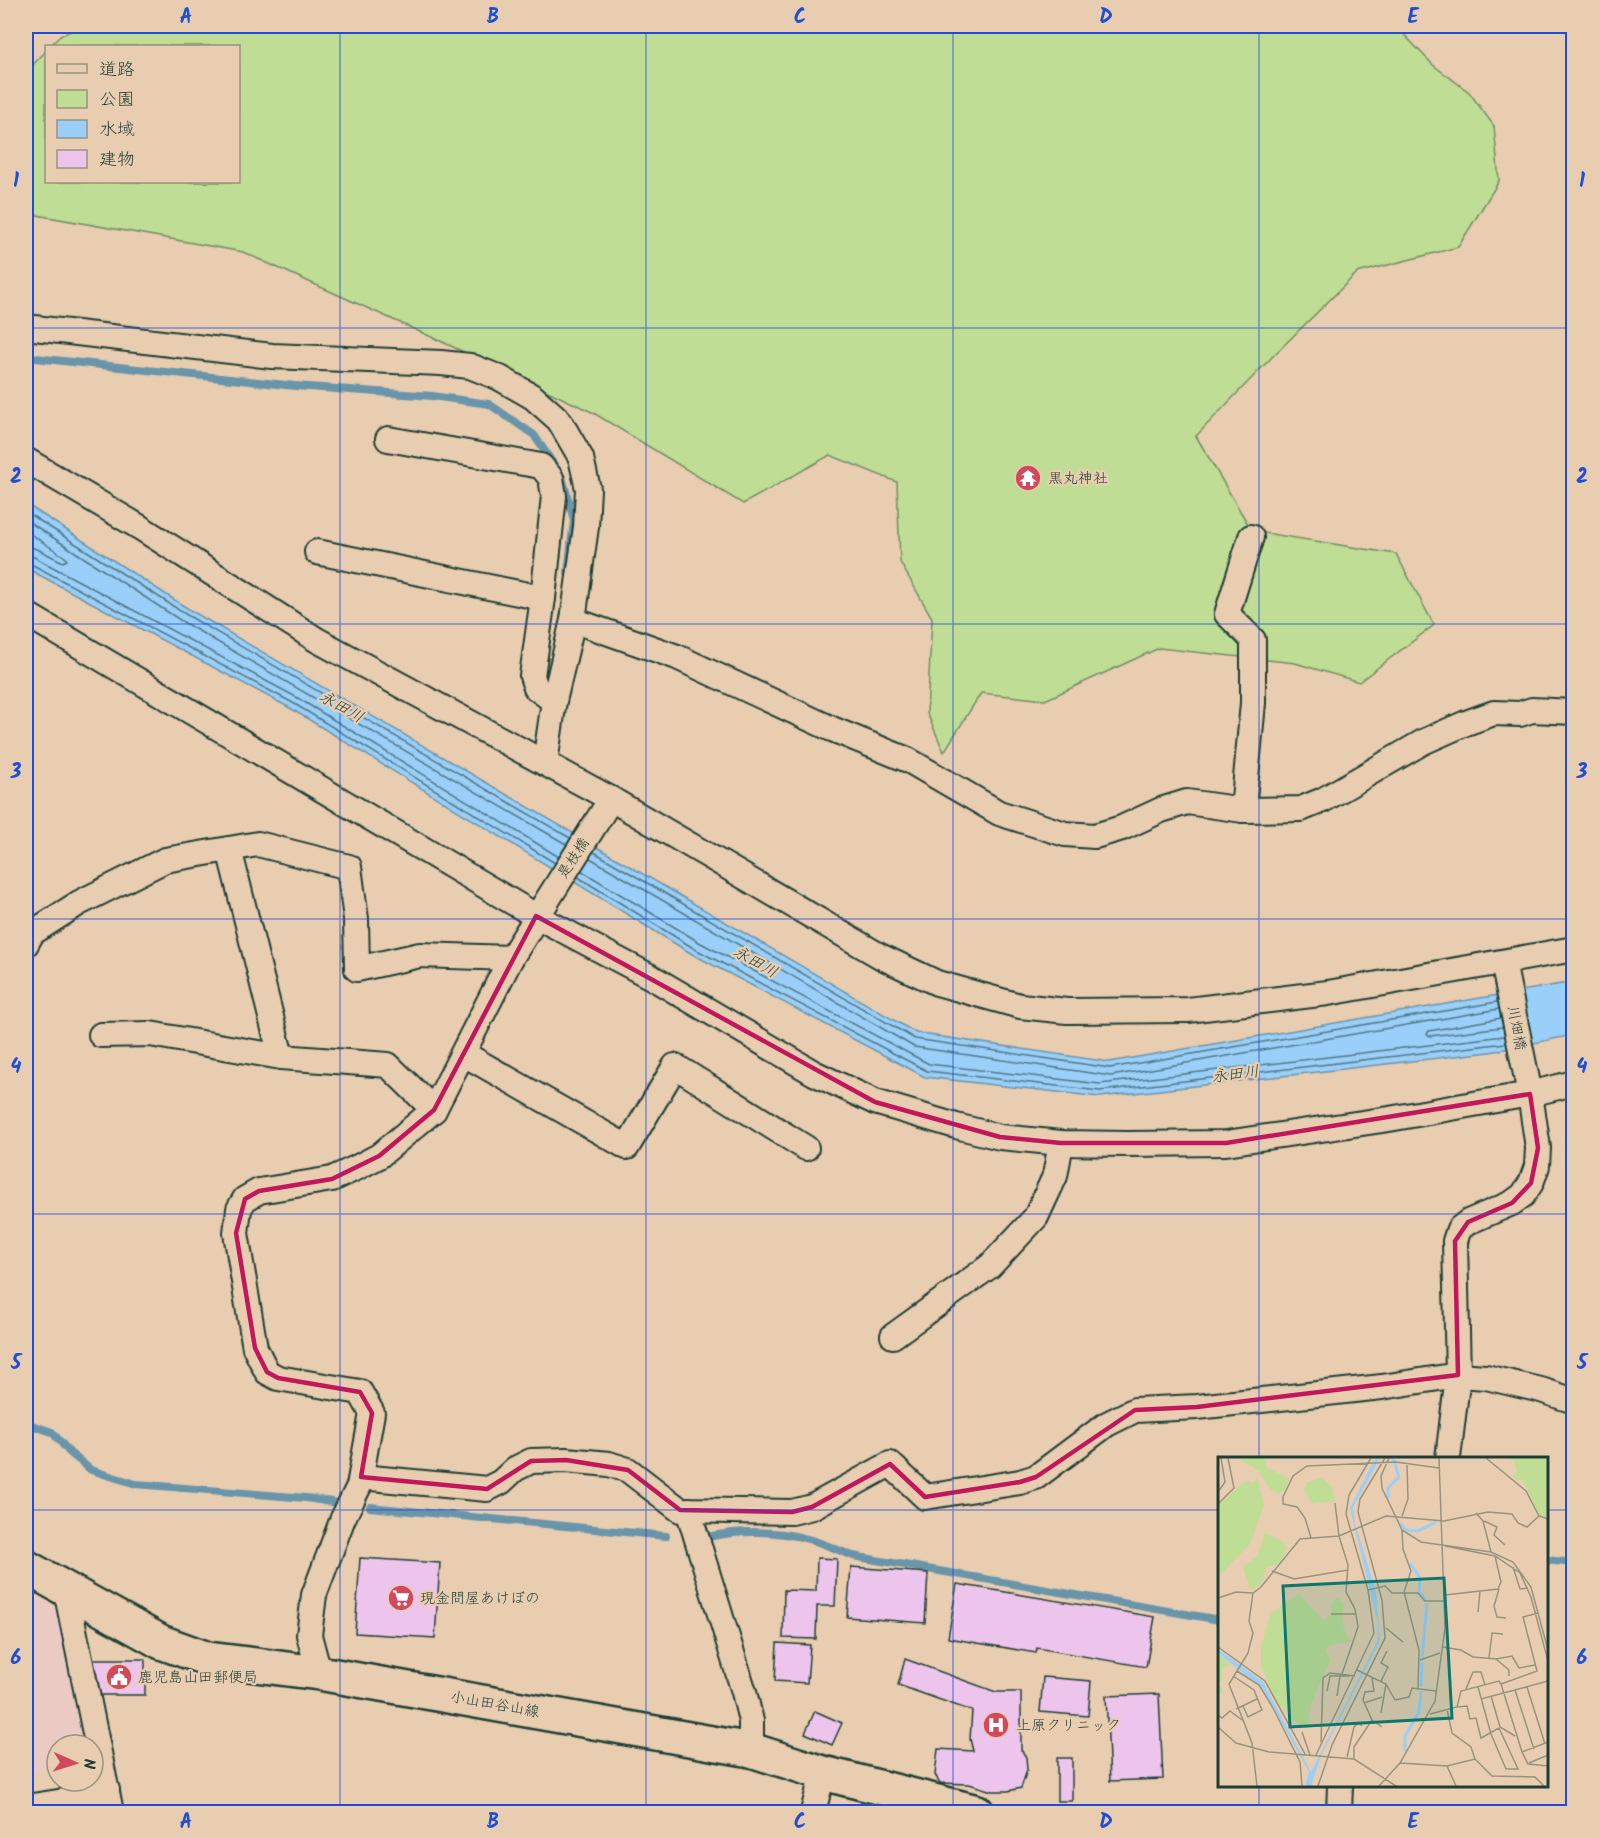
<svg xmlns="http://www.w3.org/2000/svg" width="1599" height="1838" viewBox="0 0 1599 1838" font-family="Kalam,'Klee One',sans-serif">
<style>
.built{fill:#eacac2}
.green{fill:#c0dd95;stroke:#708d64;stroke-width:1.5}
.water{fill:#9acff9;stroke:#6995aa;stroke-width:1.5}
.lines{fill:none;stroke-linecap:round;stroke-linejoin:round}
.shore{stroke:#507783;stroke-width:1.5}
.stream{stroke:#6995aa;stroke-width:8}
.building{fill:#edc4eb;stroke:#1f3d34;stroke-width:1.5}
.street-casing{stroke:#1f3d34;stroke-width:28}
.secondary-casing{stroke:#1f3d34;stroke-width:38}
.street{stroke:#e9cdb0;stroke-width:24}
.secondary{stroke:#e9cdb0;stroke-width:33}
.marked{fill:none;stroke:#c2185b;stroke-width:4.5;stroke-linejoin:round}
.grid{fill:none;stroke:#1d4ed8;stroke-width:1.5;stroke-opacity:0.55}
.labels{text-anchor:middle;stroke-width:4.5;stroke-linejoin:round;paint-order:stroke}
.poi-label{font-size:15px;fill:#1f3d34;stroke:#e9cdb0;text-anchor:start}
.street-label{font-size:15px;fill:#1f3d34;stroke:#e9cdb0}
.water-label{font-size:16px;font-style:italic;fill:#25443e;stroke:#e9cdb0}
.inset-river{fill:none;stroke:#9acff9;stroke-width:3}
.inset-road{fill:none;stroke:#98937e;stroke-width:1.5}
.view{fill:#0f766e;fill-opacity:0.15;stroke:#0f766e;stroke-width:3}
.inset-edge{fill:none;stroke:#1f3d34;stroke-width:3}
.neatline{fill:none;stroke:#1d4ed8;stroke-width:2}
.grid-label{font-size:20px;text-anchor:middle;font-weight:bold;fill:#1d4ed8}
</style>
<rect width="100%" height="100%" fill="#e9cdb0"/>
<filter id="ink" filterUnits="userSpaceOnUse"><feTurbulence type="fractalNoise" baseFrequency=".0167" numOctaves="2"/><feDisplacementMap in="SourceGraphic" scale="12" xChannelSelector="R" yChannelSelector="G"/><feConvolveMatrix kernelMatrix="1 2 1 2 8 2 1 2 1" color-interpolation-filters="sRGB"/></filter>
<g filter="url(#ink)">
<polygon class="built" points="26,1588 57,1608 84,1745 57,1745 57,1768 26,1774"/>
<polygon class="green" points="80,26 1396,26 1433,65 1469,92 1494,126 1499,181 1458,247 1357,273 1273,356 1196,436 1252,531 1396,554 1434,625 1359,682 1295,663 1159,648 1045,700 981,693 944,752 927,713 932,618 900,562 897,482 830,455 743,504 592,412 436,339 243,252 26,213 26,72 46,51 46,182 238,182 238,46 50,46 60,36"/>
<polygon class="water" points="26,504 190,610 916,1033 1109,1062 1573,982 1573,1035 1490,1052 1100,1097 925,1077 692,954 290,708 26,568"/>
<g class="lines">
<g class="shore">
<polyline points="26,512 187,615 570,838"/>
<polyline points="26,520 183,622 566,844"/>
<polyline points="26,531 65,557 67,560 63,562 37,549 26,546"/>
<polyline points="26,555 34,557 296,697 559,857"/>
<polyline points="26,563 31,564 293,703 555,863"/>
<polyline points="594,852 915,1039 1110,1068 1497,1002"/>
<polyline points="590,858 914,1047 1111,1076 1499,1009"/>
<polyline points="582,871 699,942 929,1064 1100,1084 1504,1036"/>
<polyline points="578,877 695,949 927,1071 1100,1091 1506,1043"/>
<polyline points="1501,1018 1429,1031 1427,1034 1430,1036 1502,1027"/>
</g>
<g class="stream">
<polyline points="26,357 295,386 432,396 489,404 534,435 562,477 574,520 568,573"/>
<polyline points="26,1423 52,1432 70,1453 91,1470 136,1484 306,1498 338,1503"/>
<polyline points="370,1507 666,1536"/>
<path d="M704,1538c33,-8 72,-8 104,1 15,4 30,11 45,17l367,64"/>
<polyline points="1546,1560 1574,1563"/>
</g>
</g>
<g class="building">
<polygon points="360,1558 440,1563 435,1638 355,1633"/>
<polygon points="817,1558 837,1559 835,1606 817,1606 816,1639 783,1638 784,1590 816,1591"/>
<polygon points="851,1567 928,1573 925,1623 847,1617"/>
<polygon points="957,1584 1155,1617 1146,1667 1037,1648 1036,1653 948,1638"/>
<polygon points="777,1643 810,1645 807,1683 775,1681"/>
<polygon points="92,1659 145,1659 145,1695 93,1695"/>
<polygon points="905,1659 996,1692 1021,1692 1021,1750 1026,1757 1027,1770 1021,1788 1008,1791 992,1791 969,1784 940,1783 935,1775 938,1749 973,1751 970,1739 972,1711 898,1685"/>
<polygon points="1043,1677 1091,1681 1088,1716 1040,1712"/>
<polygon points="1159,1694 1163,1779 1110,1781 1106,1696"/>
<polygon points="815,1711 842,1723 832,1745 805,1733"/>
<rect x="1057" y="1758" width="15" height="43"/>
</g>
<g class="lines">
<g class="street-casing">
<g id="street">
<polyline points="26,327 272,356 441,363 470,366 500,378 533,397 559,420 581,458 588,489 586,527 573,620 554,701 545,763"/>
<polyline points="388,439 541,466 551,478 554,496 543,598 532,676 536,688 554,701"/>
<polyline points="26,460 141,528 317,640 611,799 880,956 937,983 1020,1006 1067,1011 1188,1010 1328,993 1574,949"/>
<polyline points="317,552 543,598"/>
<polyline points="26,614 536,916 653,978 814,1073 875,1102 956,1126 1000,1137 1061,1143 1127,1144 1226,1143 1389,1119 1530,1094 1574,1083"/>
<polyline points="573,620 677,657 832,729 908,760 999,813 1065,834 1095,836 1122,828 1161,810 1187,802 1243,810 1301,809 1323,800 1423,742 1466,723 1494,713 1520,714 1532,710 1574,712"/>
<polyline points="1243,810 1253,703 1253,640 1227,614 1251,537"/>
<polyline points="229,849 281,1057"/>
<polyline points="26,944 32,933 79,903 165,860 258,844 349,867 356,919 357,969 420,955 511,958"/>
<polyline points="101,1035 150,1034 281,1057 388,1065 434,1110"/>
<polyline points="464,1054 627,1147 675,1066 806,1148"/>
<polyline points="893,1336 990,1266 1036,1217 1055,1176 1061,1143"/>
<polyline points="1448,1458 1458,1375 1455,1241 1459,1229 1468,1222 1512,1203 1523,1195 1531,1183 1537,1166 1538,1148 1530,1094 1503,962"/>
<polyline points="361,1477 487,1489 501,1482 515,1469 531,1461 566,1460 609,1464 628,1470 680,1510 792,1512 812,1507 890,1464 925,1497 1020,1482 1036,1477 1107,1424 1135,1410 1197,1407 1382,1387 1458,1375 1486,1377 1541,1390 1574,1401"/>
<polyline points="688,1510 744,1692 751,1721 751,1750"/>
<polyline points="66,1590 111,1812"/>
<polyline points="319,1673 309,1635 314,1595 343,1518 359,1486 372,1413 360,1392 278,1378 267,1372 255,1348 236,1233 239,1209 245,1199 259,1191 332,1179 356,1168 379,1156 434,1110 511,958 611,799"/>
<polyline points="26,1807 71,1800 107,1790"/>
<polyline points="813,1812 823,1773"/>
<polyline points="1339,1812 1340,1786"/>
</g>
</g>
<g class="secondary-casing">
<polyline id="secondary" points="26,1567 161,1642 208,1659 319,1673 751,1750 823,1773 977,1812"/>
</g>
<use href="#street" class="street"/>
<use href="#secondary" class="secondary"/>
</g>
</g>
<path class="marked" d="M536,916l339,186 125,35 61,6h165l304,-49 8,54 -7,35 -19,20 -44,19 -13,19 3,134 -261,32 -62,3 -99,67 -16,5 -95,15 -35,-33 -78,43 -20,5 -112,-2 -52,-40 -62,-10 -35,1 -44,28 -126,-12 11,-64 -12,-21 -82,-14 -11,-6 -12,-24 -19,-115 9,-34 14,-8 73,-12 47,-23 55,-46z"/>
<path class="grid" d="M340,26v1786M646,26v1786M953,26v1786M1259,26v1432M26,328h1548M26,624h1548M26,919h1548M26,1214h1548M26,1510h1194M1546,1510h28M1259,1786v26"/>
<defs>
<g id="temple-disc" transform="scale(1.35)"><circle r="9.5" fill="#d1495b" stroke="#e9cdb0"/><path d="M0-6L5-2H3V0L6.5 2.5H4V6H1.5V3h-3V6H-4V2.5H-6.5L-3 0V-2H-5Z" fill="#fff"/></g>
<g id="supermarket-disc" transform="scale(1.35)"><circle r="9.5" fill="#d1495b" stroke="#e9cdb0"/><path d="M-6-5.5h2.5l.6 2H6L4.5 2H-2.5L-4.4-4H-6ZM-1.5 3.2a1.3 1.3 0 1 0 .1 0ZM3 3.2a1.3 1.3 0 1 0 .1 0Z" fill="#fff"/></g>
<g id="civic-disc" transform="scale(1.35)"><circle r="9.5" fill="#d1495b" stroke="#e9cdb0"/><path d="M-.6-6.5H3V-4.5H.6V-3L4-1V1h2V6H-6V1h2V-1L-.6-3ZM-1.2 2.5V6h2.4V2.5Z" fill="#fff"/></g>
<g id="hospital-disc" transform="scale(1.35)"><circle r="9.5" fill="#d1495b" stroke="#e9cdb0"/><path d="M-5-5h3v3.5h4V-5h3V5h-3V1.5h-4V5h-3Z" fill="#fff"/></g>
</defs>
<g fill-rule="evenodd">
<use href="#temple-disc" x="1028" y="478"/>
<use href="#supermarket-disc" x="401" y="1598"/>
<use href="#civic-disc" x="119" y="1677"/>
<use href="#hospital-disc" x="996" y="1725"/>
</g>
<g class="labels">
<g class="poi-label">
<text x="1048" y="483">黒丸神社</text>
<text x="420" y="1603">現金問屋あけぼの</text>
<text x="138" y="1682">鹿児島山田郵便局</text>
<text x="1016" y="1730">上原クリニック</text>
</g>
<g class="street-label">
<text transform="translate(573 858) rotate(-57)" y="5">是枝橋</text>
<text transform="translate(1517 1028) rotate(79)" y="5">川畑橋</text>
<text transform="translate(495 1704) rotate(10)" y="5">小山田谷山線</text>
</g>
<g class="water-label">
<text transform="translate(342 706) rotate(29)" y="6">永田川</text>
<text transform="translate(756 961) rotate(29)" y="6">永田川</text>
<text transform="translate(1235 1073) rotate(-7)" y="6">永田川</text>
</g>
</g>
<g transform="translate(1218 1457)">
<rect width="330" height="330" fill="#e9cdb0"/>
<path d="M19,1h28l1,9 23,12 -4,11 -7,4 -9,-6 -10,-17zM289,1h41l-2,61 -7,-3 -15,-34 -12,-5 5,-5 -3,-11zM39,20l7,29 -14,38 -30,31 -2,-70 27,-24 9,1zM104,21l10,9 3,14 -23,3 -8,-14 3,-8zM47,76l17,8 5,7 -7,16 -14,4 -5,16 -11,6 -7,-24 14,-9zM81,137l24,26 8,-6 1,-12 6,-4 6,6 -2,18 5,15 5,4 -24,5 -2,6 5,7 -20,45 -3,25 -15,-8 -19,-23 -13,-32v-20l10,-33zM0,197l12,10 -8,6 1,9 -5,5 5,7 -5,5z" fill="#c0dd95"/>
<path d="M157,1h5l-27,49 2,17 21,67 4,50 -59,115 -10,30h-6l4,-14 -47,-84 -44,-35v-4l45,33 48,90 66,-130 1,-18 -28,-116z" fill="#9acff9"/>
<path class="inset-river" d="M170,41v-10l11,-11 -6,-19M182,66l6,7 12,1 18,-9M192,106l10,15 -1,14 7,7M204,201l5,-55M203,230l1,-25M187,294v-15l14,-24 2,-21"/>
<path class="inset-road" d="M171,1l-8,18 1,12 20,42 19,12 70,10 22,10 18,25 17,63M268,1l40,33 13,25 9,3M0,35l7,-10 -4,-24M117,46l4,33 9,29 -2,27 9,17 3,18 -16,47M0,47l16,-16 -6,-30M258,56l7,8 8,31M184,59l6,-17 -1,-34M266,64l13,6 -3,8 11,10M184,73l1,19 8,22 -7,21 15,58 -1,38M93,81l-6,-20 -8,-11 -14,-3v-7l10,-21 14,-10 89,-4 43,6M227,89l50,10 25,17 11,24 17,64M295,110l7,22 8,-1M54,114l22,8 54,-9M281,132l-5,17 3,11 9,1M150,133l17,-4 7,7h26l7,8h20M35,136l-4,28 4,12 -5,20 -19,31 23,59 5,43M227,138l53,-6 3,-7 -6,-26M0,141l18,-6 17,1 8,-6 39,-48 39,-3 47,-20 58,5 44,-9 24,2 6,9 9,4 12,-11M260,155l2,-21M113,157h25M168,171l17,14M0,190l47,34 40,73M225,190l18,3 12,7 23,2 13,11v6M271,201l3,-25 11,1M278,202l16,-3 7,12 16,-3M202,203l20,-7M139,213l29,14 9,16 14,-3 3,-9 24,3M19,214l22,14 14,23 27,54 2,24M15,219l21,14 8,20 -14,7 -5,-11M154,221l2,13 -9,1 -2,8 9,20 10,7M163,224l7,-14 -7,-4 6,-12M283,227l21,68 26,-10M260,230l13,47 15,35h12l-19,-41M309,230l18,57M248,232l7,-17h8l4,13M297,233l19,59M109,234l3,-15h19M119,239l3,-20M273,239l9,31 15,9M263,242l67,-18M146,246l18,-6M239,250l10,-1 3,13 6,-1 5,20 18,-10M18,252l21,-10M229,252l5,24 19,14 4,12M163,256l5,-29M212,257l27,-7 4,-16 38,-10 2,3 36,-13 -14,-54 15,-4M0,258l4,3 8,-7 12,9M0,270l18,16 33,9 85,7 42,27M84,275l8,23M103,285l2,-64 7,-5 25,3M304,295l6,12 20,2M98,298l58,-122 -6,-43 -22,-76 3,-19 22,-37M129,300l7,-30 5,-4 3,3M136,302v-12l18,-27M182,306l47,3 28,-7 17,17 43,1 9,9M311,306l19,-8M229,309l9,20M100,329l14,-41 53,-107 -3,-38 -24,-88 2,-13 25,-41M161,329l21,-23 35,-62 10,-73 -6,-170"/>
<path class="view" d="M226,121l8,140 -162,9 -7,-141z"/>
<rect width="330" height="330" class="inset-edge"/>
</g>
<rect width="1599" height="1838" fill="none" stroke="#e9cdb0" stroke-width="66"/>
<rect x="45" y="45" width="195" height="138" fill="#e9cdb0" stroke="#98937e" stroke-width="1.5"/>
<rect x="57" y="64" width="30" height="9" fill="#e9cdb0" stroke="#98937e" stroke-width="1.5"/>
<text x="99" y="75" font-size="18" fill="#1f3d34">道路</text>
<rect x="57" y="90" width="30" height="18" fill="#c0dd95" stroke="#98937e" stroke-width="1.5"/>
<text x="99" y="105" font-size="18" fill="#1f3d34">公園</text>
<rect x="57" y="120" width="30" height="18" fill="#9acff9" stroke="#98937e" stroke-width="1.5"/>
<text x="99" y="135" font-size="18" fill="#1f3d34">水域</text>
<rect x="57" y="150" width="30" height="18" fill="#edc4eb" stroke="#98937e" stroke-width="1.5"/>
<text x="99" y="165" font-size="18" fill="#1f3d34">建物</text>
<g transform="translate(75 1763) rotate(93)"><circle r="28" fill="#e9cdb0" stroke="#98937e" stroke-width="1.5"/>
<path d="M0-4.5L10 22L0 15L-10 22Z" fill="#d1495b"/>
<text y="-9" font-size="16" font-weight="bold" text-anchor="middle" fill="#1f3d34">N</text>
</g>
<rect x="33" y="33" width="1533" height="1772" class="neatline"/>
<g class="grid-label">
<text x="186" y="23">A</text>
<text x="493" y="23">B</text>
<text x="800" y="23">C</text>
<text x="1106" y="23">D</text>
<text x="1413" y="23">E</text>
<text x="16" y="187">1</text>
<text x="1582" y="187">1</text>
<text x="16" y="483">2</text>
<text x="1582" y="483">2</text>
<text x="16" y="778">3</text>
<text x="1582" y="778">3</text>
<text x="16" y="1073">4</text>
<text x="1582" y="1073">4</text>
<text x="16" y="1369">5</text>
<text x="1582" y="1369">5</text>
<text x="16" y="1664">6</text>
<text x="1582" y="1664">6</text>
<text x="186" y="1828">A</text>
<text x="493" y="1828">B</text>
<text x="800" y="1828">C</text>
<text x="1106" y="1828">D</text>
<text x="1413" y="1828">E</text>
</g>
</svg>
